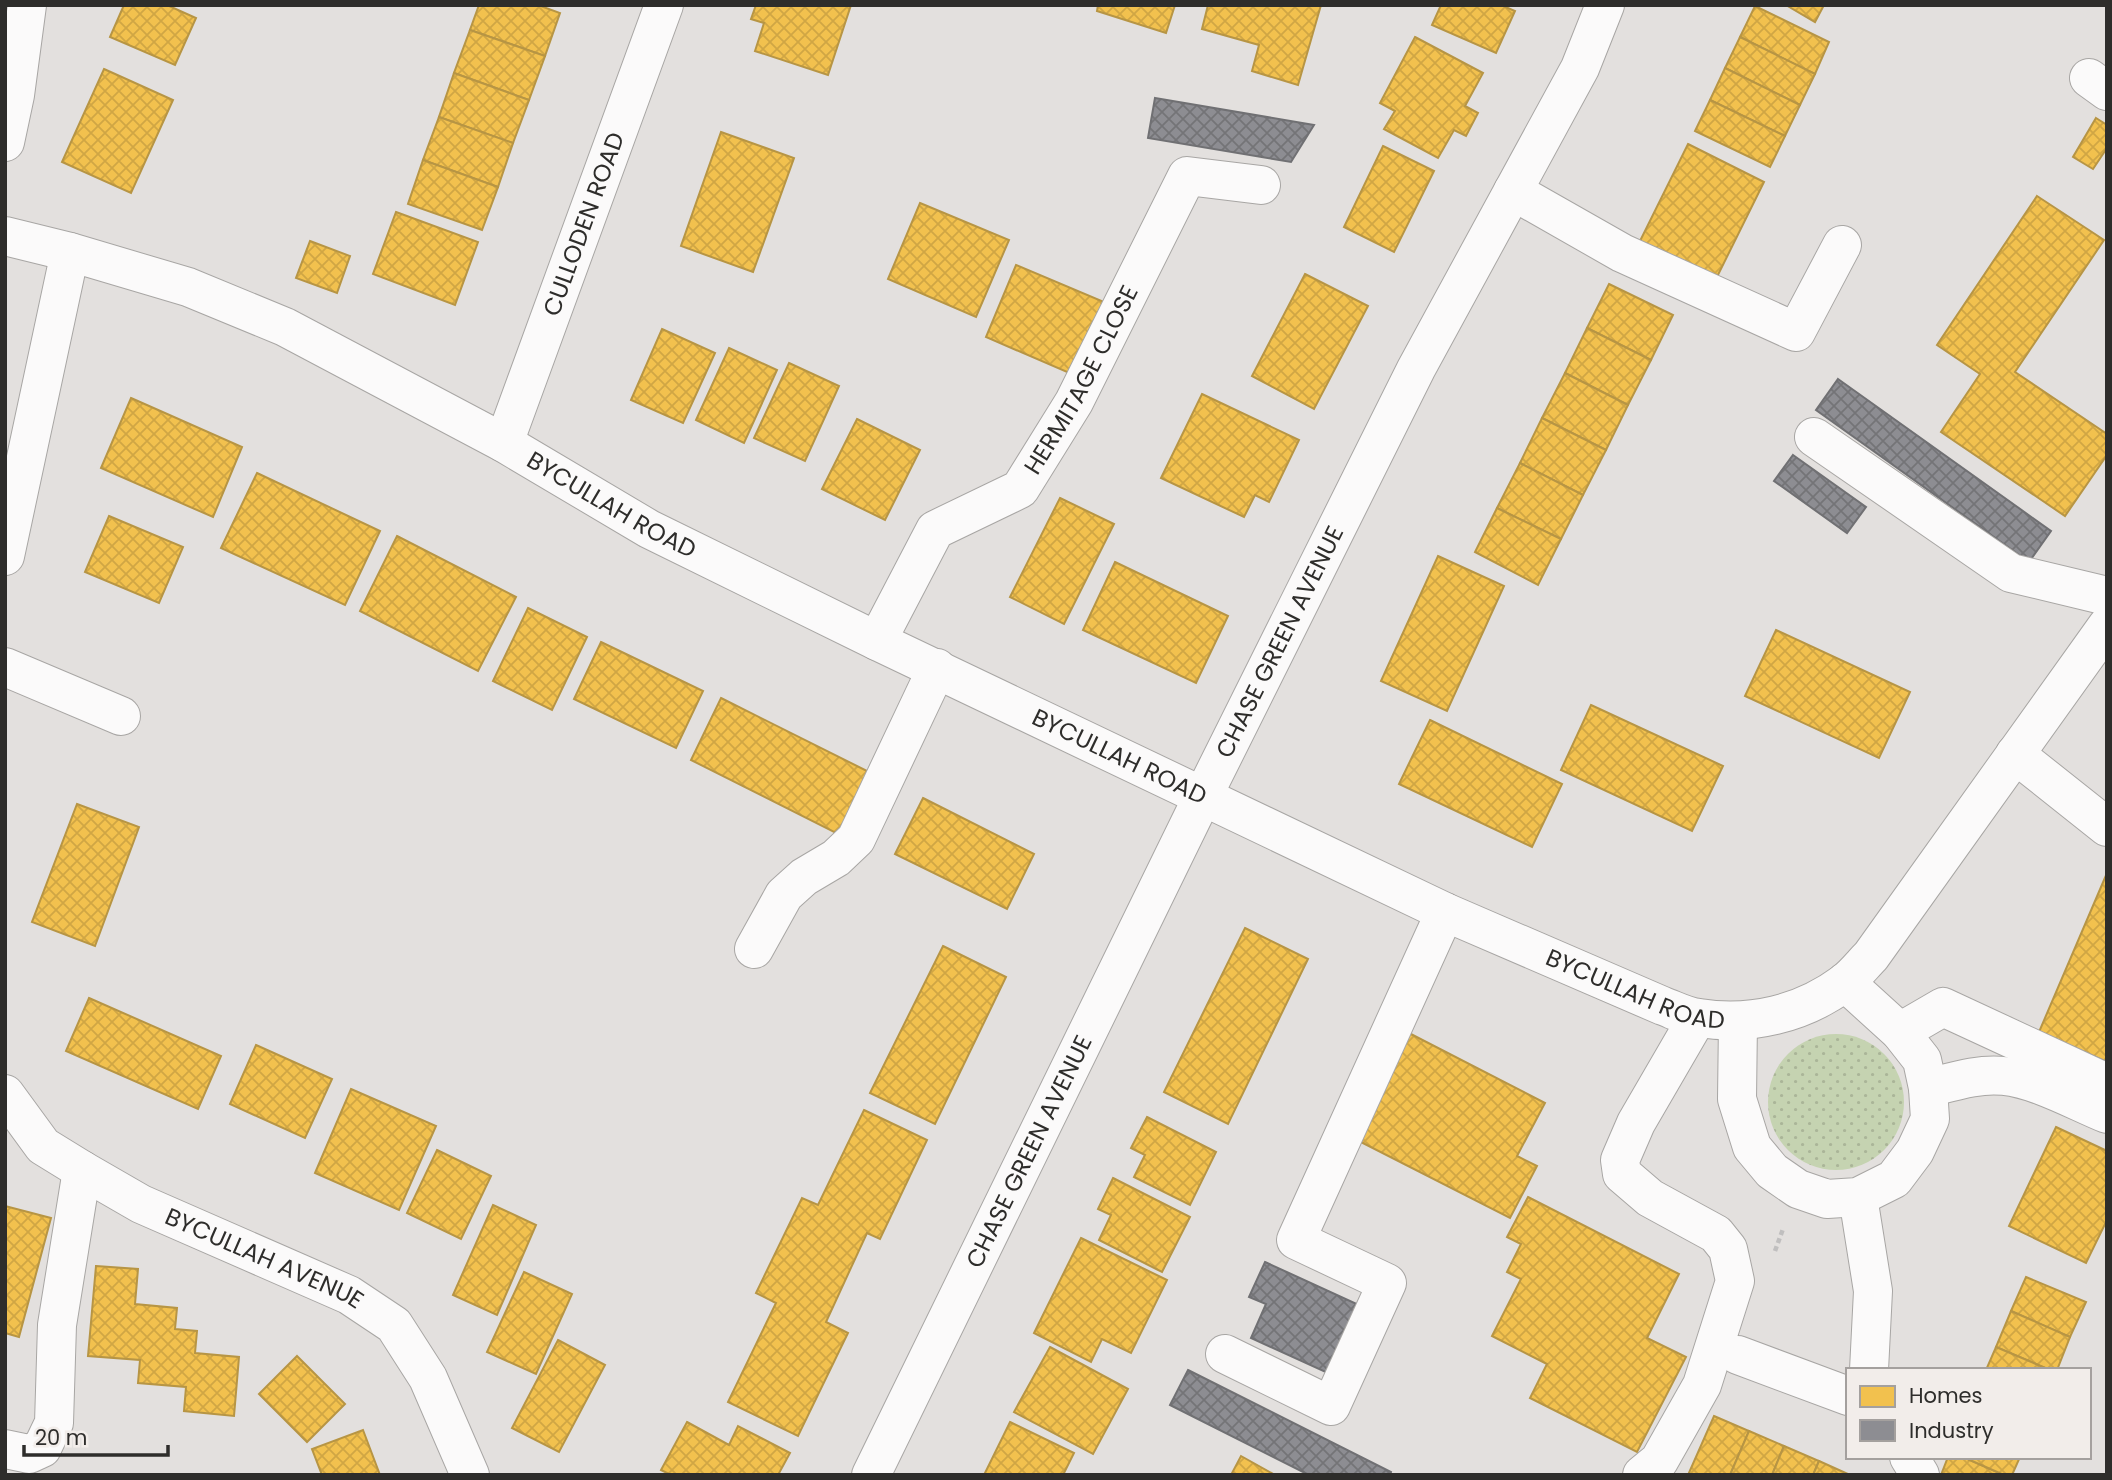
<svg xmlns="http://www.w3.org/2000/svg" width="2112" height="1480" viewBox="0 0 2112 1480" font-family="Poppins,sans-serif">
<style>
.grass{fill:url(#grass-dots)}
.homes{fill:url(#homes-cross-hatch);stroke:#b79544;stroke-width:2}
.industry{fill:url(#industry-cross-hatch);stroke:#707073;stroke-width:2}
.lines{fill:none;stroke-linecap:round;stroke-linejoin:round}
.minor-casing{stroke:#a8a6a4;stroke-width:40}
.path{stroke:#c0bfbf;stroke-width:4.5;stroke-dasharray:5 3.5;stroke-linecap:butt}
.minor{stroke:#fbfafa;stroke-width:38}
.labels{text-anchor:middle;stroke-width:7;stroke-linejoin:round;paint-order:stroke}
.street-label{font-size:24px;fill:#2e2d2b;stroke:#f2edea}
</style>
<defs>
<pattern id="grass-dots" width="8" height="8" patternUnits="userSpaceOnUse" patternTransform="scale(1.75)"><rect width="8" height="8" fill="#c5d3b1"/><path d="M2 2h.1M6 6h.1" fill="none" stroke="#aab598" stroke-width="1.8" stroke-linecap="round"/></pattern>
<pattern id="homes-cross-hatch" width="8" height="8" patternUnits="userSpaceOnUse" patternTransform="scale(1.75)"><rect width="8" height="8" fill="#f2c14e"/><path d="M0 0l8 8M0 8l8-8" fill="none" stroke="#d0a644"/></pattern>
<pattern id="industry-cross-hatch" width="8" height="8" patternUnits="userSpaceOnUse" patternTransform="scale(1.75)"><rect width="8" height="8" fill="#8d8d92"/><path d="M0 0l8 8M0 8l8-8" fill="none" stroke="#747477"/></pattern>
</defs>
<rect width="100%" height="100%" fill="#e3e0de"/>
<circle class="grass" cx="1836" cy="1102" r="68"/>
<g class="homes">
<polygon points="124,5 167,5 196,18 175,65 110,37"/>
<polygon points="479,5 538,5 560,13 545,56 470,30"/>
<polygon points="756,5 851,5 828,75 755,51 764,23 751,19"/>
<polygon points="1098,5 1175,5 1166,33 1097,11"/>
<polygon points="1208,5 1321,5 1298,85 1252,71 1259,45 1202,29"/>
<polygon points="1441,5 1501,5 1515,11 1496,53 1432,25"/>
<polygon points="1786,5 1824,5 1815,22"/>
<polygon points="1755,6 1829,42 1815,74 1740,37"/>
<polygon points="470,30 545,56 529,100 454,73"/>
<polygon points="1415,37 1483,73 1465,106 1478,113 1466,136 1454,130 1438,158 1384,129 1395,111 1380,103"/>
<polygon points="1740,37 1815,74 1800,105 1725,68"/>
<polygon points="1725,68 1800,105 1785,136 1710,100"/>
<polygon points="104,69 173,100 131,193 62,162"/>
<polygon points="454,73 529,100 513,143 439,117"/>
<polygon points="1710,100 1785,136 1770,167 1695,131"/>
<polygon points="439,117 513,143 498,187 423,160"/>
<polygon points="2096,118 2107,125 2107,148 2093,169 2073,157"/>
<polygon points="721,132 794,158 753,272 681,246"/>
<polygon points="1688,144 1764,182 1714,283 1638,245"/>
<polygon points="1383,146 1434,171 1394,252 1344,227"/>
<polygon points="423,160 498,187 482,230 408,204"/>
<polygon points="2037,196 2104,240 2015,372 2107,434 2107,455 2065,516 1941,432 1980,374 1937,345"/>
<polygon points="920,203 1009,240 976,317 888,279"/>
<polygon points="396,212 478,242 455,305 373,274"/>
<polygon points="310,241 350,256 337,293 296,278"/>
<polygon points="1016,265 1104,302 1074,375 986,337"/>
<polygon points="1305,274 1368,306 1314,409 1252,376"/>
<polygon points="1609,284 1673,315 1651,360 1587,328"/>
<polygon points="1587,328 1651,360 1628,405 1565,373"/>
<polygon points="662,329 715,353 683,423 631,400"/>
<polygon points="729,348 777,370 744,443 696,420"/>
<polygon points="789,363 839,386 805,461 754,438"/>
<polygon points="1565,373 1628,405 1606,450 1542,418"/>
<polygon points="1202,394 1299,440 1269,502 1255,495 1244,517 1161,478"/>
<polygon points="131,398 242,447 213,517 101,468"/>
<polygon points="1542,418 1606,450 1583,495 1520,463"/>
<polygon points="857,419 920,450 885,520 822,489"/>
<polygon points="1520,463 1583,495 1561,539 1497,508"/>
<polygon points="257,473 380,531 345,605 221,548"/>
<polygon points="1060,498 1114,524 1064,624 1010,597"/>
<polygon points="1497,508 1561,539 1538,585 1475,552"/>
<polygon points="109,516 183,547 159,603 85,572"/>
<polygon points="397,536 516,597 478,671 360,611"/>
<polygon points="1438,556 1504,586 1447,711 1381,681"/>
<polygon points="1115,562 1228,616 1196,683 1083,630"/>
<polygon points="528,608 587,637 552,710 493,681"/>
<polygon points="1776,630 1910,692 1879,758 1745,696"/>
<polygon points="601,642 703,691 676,748 574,699"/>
<polygon points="721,698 873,774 842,836 691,760"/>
<polygon points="1591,705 1723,766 1692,831 1561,770"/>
<polygon points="1430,720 1562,784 1532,847 1399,784"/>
<polygon points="923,798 1034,854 1007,909 895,854"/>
<polygon points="77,804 139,827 95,946 32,922"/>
<polygon points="2107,873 2107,1062 2039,1032"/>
<polygon points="1245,928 1308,959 1228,1124 1164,1092"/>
<polygon points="943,946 1006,977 935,1124 870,1093"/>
<polygon points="89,998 221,1056 198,1109 66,1051"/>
<polygon points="1405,1031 1545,1103 1517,1156 1537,1166 1510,1218 1351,1137"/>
<polygon points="256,1045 332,1079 305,1138 230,1104"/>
<polygon points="351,1089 436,1126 399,1210 315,1173"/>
<polygon points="864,1110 927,1140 880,1239 867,1233 826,1322 848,1333 798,1436 728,1402 776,1303 756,1293 802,1198 818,1205"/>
<polygon points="1147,1117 1216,1152 1190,1205 1134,1177 1145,1155 1131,1148"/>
<polygon points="2056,1127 2107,1151 2107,1225 2105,1224 2086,1263 2009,1226"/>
<polygon points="437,1150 491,1176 461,1239 407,1213"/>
<polygon points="1113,1178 1190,1217 1162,1272 1099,1240 1111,1215 1098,1209"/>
<polygon points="1528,1197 1679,1274 1647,1338 1686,1357 1637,1452 1530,1398 1547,1364 1492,1336 1521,1279 1507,1272 1521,1244 1507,1237"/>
<polygon points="493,1205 536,1225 497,1315 453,1295"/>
<polygon points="5,1206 51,1218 19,1337 5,1333"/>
<polygon points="1081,1238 1167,1280 1131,1353 1102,1339 1091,1362 1034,1333"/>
<polygon points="96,1266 138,1269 135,1304 177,1308 175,1329 197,1331 195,1353 239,1357 234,1416 184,1411 186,1387 138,1383 140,1360 88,1356"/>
<polygon points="524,1272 572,1294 536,1374 487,1352"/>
<polygon points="2026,1277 2086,1302 2070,1337 2011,1311"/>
<polygon points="2011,1311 2070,1337 2057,1370 2050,1370 1996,1347"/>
<polygon points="558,1340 605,1365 559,1452 512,1428"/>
<polygon points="1050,1347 1128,1389 1093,1454 1014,1412"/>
<polygon points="1996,1347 2050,1370 1986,1370"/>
<polygon points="297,1356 345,1404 307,1442 259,1394"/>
<polygon points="1714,1416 1749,1431 1730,1475 1688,1475"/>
<polygon points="687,1422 729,1445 738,1426 790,1453 778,1475 671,1475 661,1470"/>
<polygon points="1010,1422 1074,1453 1063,1475 984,1475"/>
<polygon points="363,1430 380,1475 322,1475 312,1449"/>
<polygon points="1749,1431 1784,1446 1772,1475 1730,1475"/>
<polygon points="1784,1446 1819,1461 1813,1475 1772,1475"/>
<polygon points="1241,1456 1275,1475 1231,1475"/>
<polygon points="1948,1457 1963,1457 2004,1475 1941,1475"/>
<polygon points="1963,1457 2020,1457 2012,1475 2004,1475"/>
<polygon points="1819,1461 1850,1475 1813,1475"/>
</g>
<g class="industry">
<polygon points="1155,98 1314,125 1291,162 1148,138"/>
<polygon points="1838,379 2051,531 2029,562 1816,410"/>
<polygon points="1793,455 1866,507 1847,533 1774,481"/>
<polygon points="1265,1262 1361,1306 1330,1374 1251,1338 1266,1304 1249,1297"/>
<polygon points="1188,1370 1391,1472 1390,1475 1309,1475 1170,1405"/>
</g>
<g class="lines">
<g class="minor-casing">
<g id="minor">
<polyline points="2089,78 2107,91"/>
<polyline points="5,142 15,95 27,5"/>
<polyline points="1513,191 1622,253 1796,332 1842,245"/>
<path id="s1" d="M5,236l65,16 118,35 97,40 219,116 145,86 228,112 568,271 218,94c11,4 24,11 36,12 52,8 103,-4 145,-35 10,-7 18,-18 27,-27l236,-330"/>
<polyline points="1814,437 2011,573 2107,596"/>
<path id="s2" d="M504,443l160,-438"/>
<polyline points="5,556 70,252"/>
<path id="s3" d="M877,641l58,-111 85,-41 54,-87 113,-226 74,9"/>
<polyline points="5,667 121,716"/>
<polyline points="2015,754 2107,827"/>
<polyline points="754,949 784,895 804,877 836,858 856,839 937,668"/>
<polyline points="1738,1021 1737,1099 1752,1147 1772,1171 1798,1189 1827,1199 1858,1197 1894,1179 1915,1151 1930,1119 1928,1088 1922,1060 1900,1032 1845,982"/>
<polyline points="1900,1032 1943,1007 2107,1083"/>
<path d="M1928,1088c24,-6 51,-15 76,-12 35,4 71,25 103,38"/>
<path id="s4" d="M5,1094l38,52 39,24 59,34 208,91 45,30 34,53 42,97"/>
<polyline points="1858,1197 1873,1291 1869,1370"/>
<polyline points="1225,1354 1331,1406 1387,1283 1296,1240 1445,912"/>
<polyline points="1738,1355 1848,1396"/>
<polyline points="5,1449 29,1454 42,1448 54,1423 57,1325 82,1170"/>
<polyline points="1909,1457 1920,1475"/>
<path id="s5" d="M871,1475l332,-679 213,-427 164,-301 25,-63"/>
<polyline points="1642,1475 1659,1461 1702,1385 1735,1281 1728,1249 1716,1234 1650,1198 1622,1174 1620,1160 1636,1123 1697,1018"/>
</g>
</g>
<polyline class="path" points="1775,1251 1783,1229"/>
<use href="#minor" class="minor"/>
</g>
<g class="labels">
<g class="street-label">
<text dy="8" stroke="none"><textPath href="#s2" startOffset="233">CULLODEN ROAD</textPath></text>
<text dy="8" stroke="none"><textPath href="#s3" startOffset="345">HERMITAGE CLOSE</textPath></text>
<text dy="8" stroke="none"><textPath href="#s1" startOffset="667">BYCULLAH ROAD</textPath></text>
<text dy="8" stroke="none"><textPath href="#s5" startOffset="928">CHASE GREEN AVENUE</textPath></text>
<text dy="8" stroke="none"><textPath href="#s1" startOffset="1234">BYCULLAH ROAD</textPath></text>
<text dy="8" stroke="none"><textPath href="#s1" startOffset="1801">BYCULLAH ROAD</textPath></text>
<text dy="8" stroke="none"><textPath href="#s5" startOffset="360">CHASE GREEN AVENUE</textPath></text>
<text dy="8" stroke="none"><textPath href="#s4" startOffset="313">BYCULLAH AVENUE</textPath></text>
</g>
</g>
<rect width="2112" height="1480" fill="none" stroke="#2e2d2b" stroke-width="14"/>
<rect x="1846" y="1368" width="245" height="91" fill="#f2edea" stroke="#a4a09e" stroke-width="2"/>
<rect x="1860" y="1386" width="35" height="21" fill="#f2c14e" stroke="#a4a09e" stroke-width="2"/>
<text x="1909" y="1403" font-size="21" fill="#2e2d2b">Homes</text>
<rect x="1860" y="1420" width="35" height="21" fill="#8d8d92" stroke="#a4a09e" stroke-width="2"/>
<text x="1909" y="1438" font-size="21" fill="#2e2d2b">Industry</text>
<path d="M24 1445v10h144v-10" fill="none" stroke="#2e2d2b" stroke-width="3.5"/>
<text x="35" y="1445" font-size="21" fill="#2e2d2b" stroke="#f2edea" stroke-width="5" paint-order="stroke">20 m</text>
</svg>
